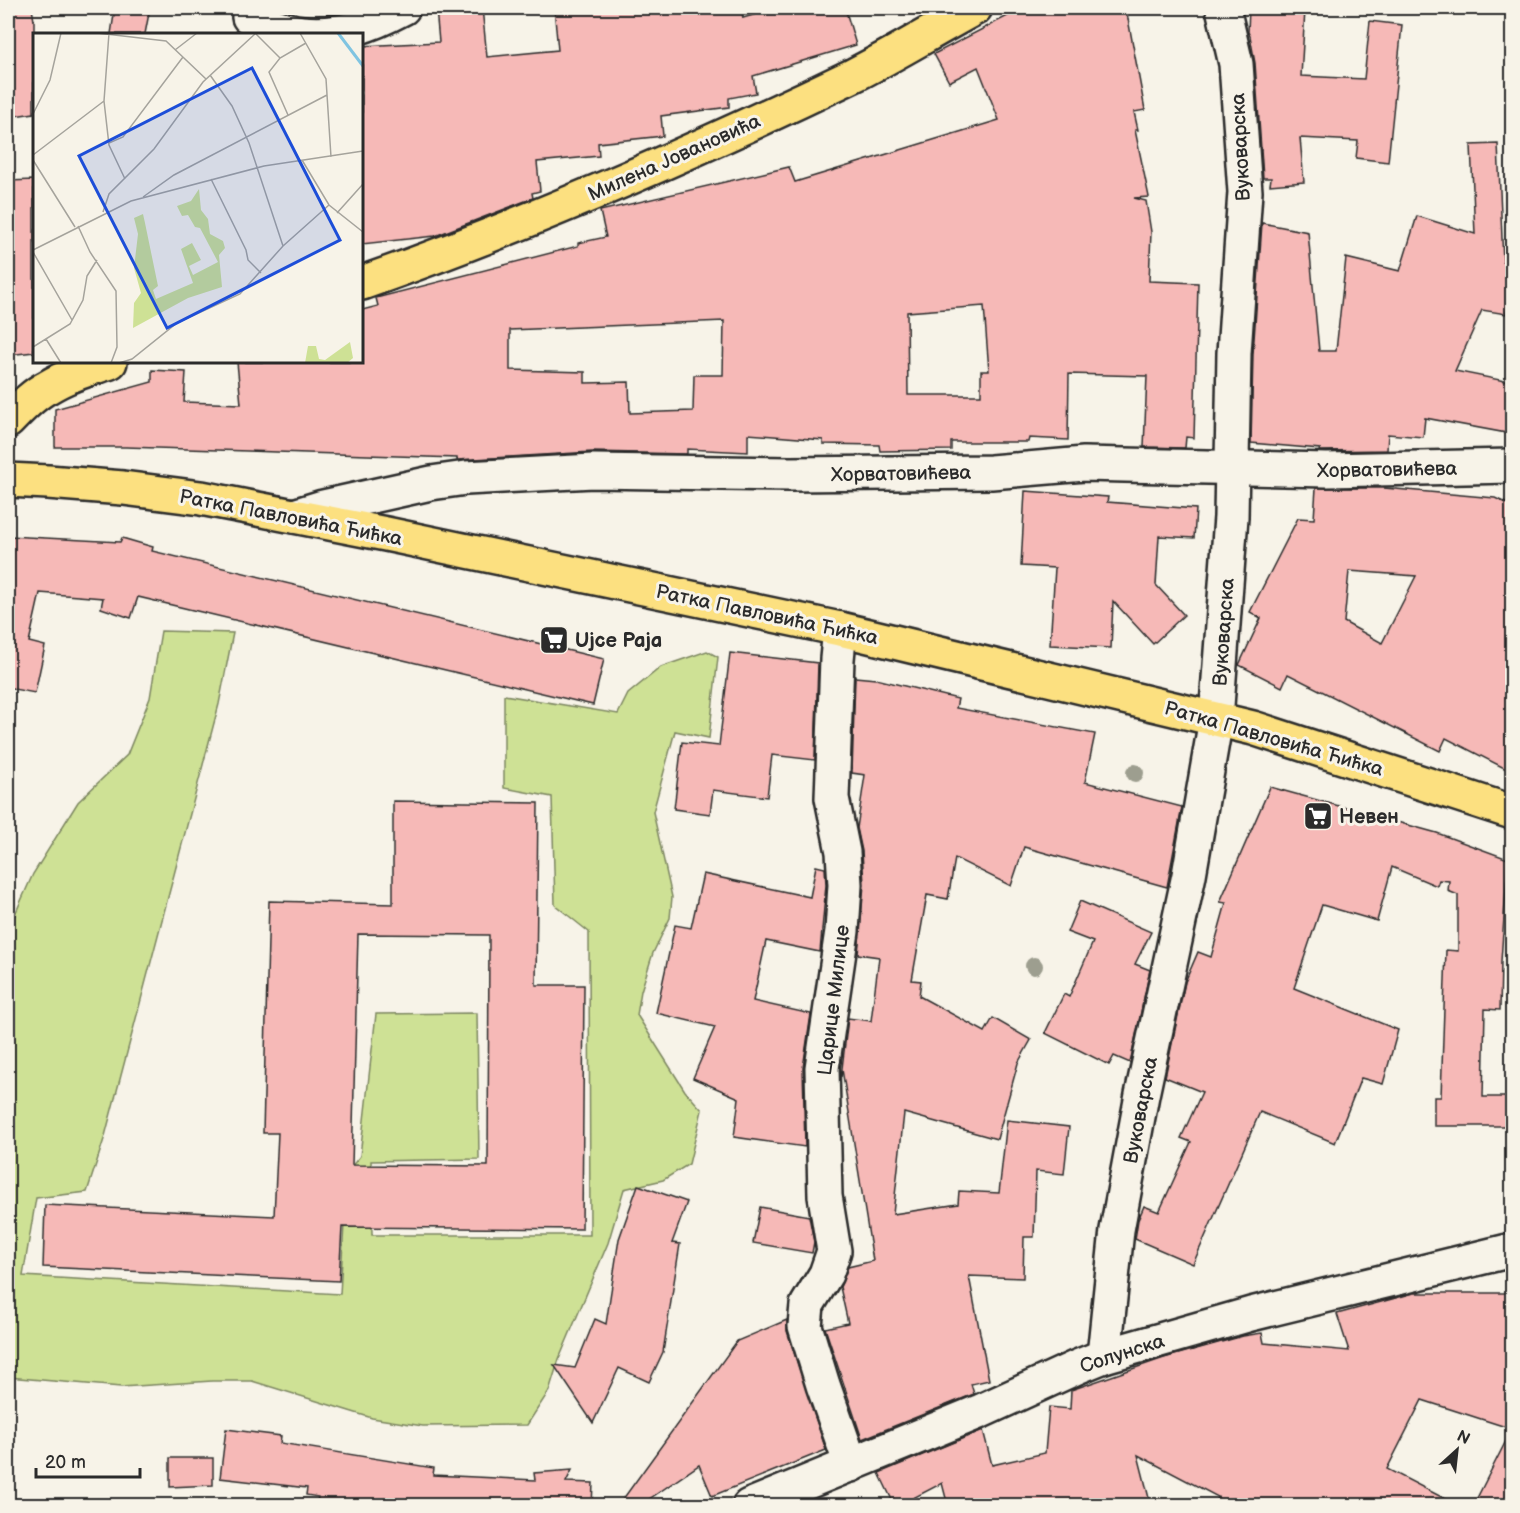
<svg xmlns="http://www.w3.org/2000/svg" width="1520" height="1513" viewBox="0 0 1520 1513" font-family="'Balsamiq Sans',sans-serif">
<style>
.green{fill:#cee195;stroke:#7c8660;stroke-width:1.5}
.building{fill:#f6b9b7;stroke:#2b2b2b;stroke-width:1.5;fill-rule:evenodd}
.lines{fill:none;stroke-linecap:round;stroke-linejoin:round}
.minor-casing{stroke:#2b2b2b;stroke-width:38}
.major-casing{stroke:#2b2b2b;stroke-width:38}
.minor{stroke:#f7f3e8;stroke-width:33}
.major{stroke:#fce080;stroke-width:33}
.tree{fill:#9d9e8f}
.labels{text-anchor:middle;stroke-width:6;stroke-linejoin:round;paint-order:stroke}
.street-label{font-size:20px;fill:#2b2b2b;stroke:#f7f3e8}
.poi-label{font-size:20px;font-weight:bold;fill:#2b2b2b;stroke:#f7f3e8;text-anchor:start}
.inset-river{fill:none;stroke:#80c4e1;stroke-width:3}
.inset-road{fill:none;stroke:#a5a39c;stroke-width:1.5}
.view{fill:#1d4ed8;fill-opacity:0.15;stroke:#1d4ed8;stroke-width:3}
.inset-edge{fill:none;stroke:#2b2b2b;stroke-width:3}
</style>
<rect width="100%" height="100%" fill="#f7f3e8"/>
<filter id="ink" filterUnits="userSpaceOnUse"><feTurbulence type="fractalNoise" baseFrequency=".0167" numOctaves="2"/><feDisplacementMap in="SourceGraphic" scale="12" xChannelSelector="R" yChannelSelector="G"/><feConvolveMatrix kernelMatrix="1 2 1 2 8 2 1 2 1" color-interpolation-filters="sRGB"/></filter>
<g filter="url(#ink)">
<polygon class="green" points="161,631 233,633 219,704 105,1136 87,1192 36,1198 23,1276 340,1294 347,1172 360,1156 376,1014 477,1013 479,1159 371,1161 372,1235 590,1235 589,932 555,905 552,797 504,788 504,695 618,714 628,694 661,667 707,651 718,657 709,738 675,731 653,812 672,897 670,918 653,953 641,991 637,1015 685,1091 702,1110 689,1164 663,1180 624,1189 608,1243 559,1359 549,1391 527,1425 423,1426 372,1418 252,1381 212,1381 121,1387 8,1377 8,930 33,874 78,802 127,755 150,698"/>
<g class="building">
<polygon points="8,8 32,8 34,21 34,113 8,117"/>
<polygon points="115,8 150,8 145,34 111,34"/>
<polygon points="455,8 482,8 487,57 558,50 554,8 741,8 743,18 777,8 845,8 856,45 753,76 756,93 729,98 729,107 661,116 663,136 598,143 599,156 537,162 540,191 532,193 533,198 435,236 362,244 362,46 439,42 436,9"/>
<path d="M1023,8h103l19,102 -11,2 4,18h-3l14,67 -15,1 12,3 5,31 -2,49 49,2 -4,155 -8,-1 -1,11 -41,-1 3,-71 -78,-2 -1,66 -39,-2 -1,4h-77v8l-71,1 -1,-6 -56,-1v-4l-75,-6v18l-61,-3v5l-95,-2 -135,8v-2l-331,-11h-71v-38l97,-27v-12l34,2 -2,30 57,2 -4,-42h125v-52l16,-4 -2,-8 202,-52v-3l28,-6 -6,-26 189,-44 6,15 204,-62 -21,-53 -29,15 -15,-28zM984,306l5,65h-8v24h-73l-1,-83zM724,321l-1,54h-29l-1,36 -63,2 -1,-31 -44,1v-11l-75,-2v-40z"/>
<polygon points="1249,8 1305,10 1301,76 1364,79 1370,21 1402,25 1388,162 1356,158 1358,141 1300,138 1304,182 1270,185 1271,178 1263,178 1255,63 1250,36 1248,32"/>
<polygon points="1498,144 1503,262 1512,264 1512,277 1506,314 1482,310 1455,371 1510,382 1509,389 1512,390 1512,434 1425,418 1423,437 1388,434 1387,450 1319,451 1320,449 1251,443 1253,354 1262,223 1308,232 1319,351 1336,351 1346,258 1400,271 1417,216 1475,234 1471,145"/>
<polygon points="34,180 34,352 8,355 8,181"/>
<path d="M1316,488h68l111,10 17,8v266l-66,-34 -6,13 -152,-77 -6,13 -43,-22 22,-47 -11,-6 48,-94 16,1zM1349,571l67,5 -34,67 -38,-21z"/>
<polygon points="1025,491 1108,497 1107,502 1196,509 1194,538 1159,536 1156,585 1184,615 1153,644 1113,601 1111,648 1050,645 1055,568 1021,566"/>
<polygon points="8,536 120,542 122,538 153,547 152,551 604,659 593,705 138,597 131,618 101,608 103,598 40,593 29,642 45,646 35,693 8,688"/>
<polygon points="730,653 818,663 815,760 772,755 767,797 713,790 710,814 674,809 682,742 719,746"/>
<polygon points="855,677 876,679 958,699 956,708 1095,734 1085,782 1182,807 1167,887 1024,847 1011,886 955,858 948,899 927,895 912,980 921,981 919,996 985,1032 993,1018 1031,1040 1018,1063 997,1139 904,1113 893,1214 958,1204 959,1191 999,1193 1007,1120 1069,1127 1064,1174 1036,1171 1034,1237 1024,1237 1023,1278 969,1276 989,1380 971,1384 974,1394 862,1439 825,1328 848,1323 840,1287 848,1267 873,1261 842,1069 841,1077 848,1018 871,1021 879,957 858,954 864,884 862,851 857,828 865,775 852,773"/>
<polygon points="1270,787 1437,833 1508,859 1501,961 1500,1010 1485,1009 1483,1097 1512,1097 1512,1126 1434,1126 1434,1097 1441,1097 1446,950 1458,951 1458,895 1448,891 1449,881 1439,880 1437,886 1392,867 1377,921 1322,905 1294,988 1398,1030 1383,1084 1361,1078 1335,1143 1260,1112 1193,1264 1135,1239 1136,1233 1138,1220 1144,1206 1159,1212 1191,1142 1181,1138 1202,1092 1165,1077 1185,982 1198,952 1211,957 1226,903 1220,902"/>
<path d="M393,801l145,2 -2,182h48l-2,244 -240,-2 -3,54 -296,-14 2,-62 229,11 4,-83h-15l6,-232 124,3zM358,934l131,1 -1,231 -136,-1z"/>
<polygon points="816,866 825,868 826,885 820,952 766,941 753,1001 811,1014 803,1068 805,1147 734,1137 739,1098 693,1078 715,1027 656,1013 675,925 691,928 703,874 810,897"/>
<polygon points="1080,901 1151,932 1135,964 1150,970 1130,1063 1114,1056 1109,1065 1045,1033 1064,994 1069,997 1093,942 1067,932"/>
<polygon points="638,1185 687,1202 672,1243 680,1244 663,1352 649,1382 619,1368 593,1423 554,1365 575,1368 595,1319 606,1324 619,1239"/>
<polygon points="760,1207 809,1216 814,1242 812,1253 753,1243"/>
<polygon points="1414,1293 1512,1293 1512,1506 1473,1506 1512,1429 1422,1400 1387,1469 1459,1506 1214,1506 1218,1497 1138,1455 1151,1506 948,1506 942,1483 898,1506 895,1506 879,1473 983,1430 992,1465 1045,1453 1049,1407 1070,1409 1071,1390 1164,1358 1243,1336 1262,1333 1264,1343 1349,1351 1337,1314"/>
<polygon points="787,1320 787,1331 826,1450 712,1496 699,1465 639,1506 618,1506 737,1341"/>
<polygon points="226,1429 281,1436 280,1443 434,1468 433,1475 535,1480 534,1473 572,1470 566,1482 593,1483 592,1506 316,1506 318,1497 306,1495 307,1488 220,1478"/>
<polygon points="170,1458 213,1458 213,1485 170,1487"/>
</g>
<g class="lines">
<g class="minor-casing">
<g id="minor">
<path d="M249,17c17,5 35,14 53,16 38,4 69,-8 101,-25"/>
<polyline points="294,516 323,507 431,483 466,478 593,471 790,474 991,472 1084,464 1327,470 1512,466"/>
<polyline points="840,629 837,659 832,798 843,852 845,885 842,931 822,1068 825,1196 834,1251 826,1274 807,1305 805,1326 823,1385 851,1465"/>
<polyline points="1104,1356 1117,1230 1142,1095 1189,875 1216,719 1231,517 1234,353 1245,192 1236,64 1223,8"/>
<polyline points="749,1506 981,1411 1077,1367 1104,1356 1251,1314 1512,1250"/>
</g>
</g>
<g class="major-casing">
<g id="major">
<path d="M362,283c167,-59 330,-130 490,-207 42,-21 82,-46 123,-68"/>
<path d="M8,421c12,-12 24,-26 40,-34 19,-12 41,-18 62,-25"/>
<polyline points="8,480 48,482 123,488 201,498 386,534 840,629 1253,728 1512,812"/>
</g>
</g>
<use href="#minor" class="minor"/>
<use href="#major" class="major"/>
</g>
<g class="tree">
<circle cx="1135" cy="773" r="9"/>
<circle cx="1034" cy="966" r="9"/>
</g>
</g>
<defs>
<g id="supermarket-square" transform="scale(1.5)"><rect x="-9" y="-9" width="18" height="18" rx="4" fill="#2b2b2b" stroke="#f7f3e8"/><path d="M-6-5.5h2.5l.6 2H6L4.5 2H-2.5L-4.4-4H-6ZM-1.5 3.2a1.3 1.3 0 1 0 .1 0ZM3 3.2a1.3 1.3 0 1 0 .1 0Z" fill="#fff"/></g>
</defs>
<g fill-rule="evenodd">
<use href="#supermarket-square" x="554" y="640"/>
<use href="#supermarket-square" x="1318" y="816"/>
</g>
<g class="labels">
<g class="street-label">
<text transform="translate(1240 147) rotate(-93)" y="7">Вуковарска</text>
<text transform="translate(674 157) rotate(-24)" y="7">Милена Јовановића</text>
<text transform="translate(1387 469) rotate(-1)" y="7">Хорватовићева</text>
<text transform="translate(901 473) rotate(-1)" y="7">Хорватовићева</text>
<text transform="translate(291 517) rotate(11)" y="7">Ратка Павловића Ћићка</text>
<text transform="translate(767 614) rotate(12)" y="7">Ратка Павловића Ћићка</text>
<text transform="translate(1223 632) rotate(-86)" y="7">Вуковарска</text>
<text transform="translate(1274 738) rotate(16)" y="7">Ратка Павловића Ћићка</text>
<text transform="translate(833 1000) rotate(-83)" y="7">Царице Милице</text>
<text transform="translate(1140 1110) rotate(-79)" y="7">Вуковарска</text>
<text transform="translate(1122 1353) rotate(-18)" y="7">Солунска</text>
</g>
<g class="poi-label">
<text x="575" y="647">Ujce Paja</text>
<text x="1339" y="823">Невен</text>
</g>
</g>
<g transform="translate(33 33)">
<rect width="330" height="330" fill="#f7f3e8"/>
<path d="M166,156l2,21 7,9 2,15 13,7 2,7 -6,7 3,32 -34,11 -55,30 1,-25 7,-10 -7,-25 4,-34 -4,-16 9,-4 2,9 13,63 -5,4 3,9 37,-16 -12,-34 11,-6 9,17 -12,6 4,9 25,-13 -18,-34 -5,-1 -7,-12 -6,1 -5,-10 14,-5zM317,309l3,16 -6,5h-42l3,-17h8l3,13 6,1z" fill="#cee195"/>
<path class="inset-river" d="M305,0l25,33"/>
<path class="inset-road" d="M64,0l69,8 40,38M76,0l-5,68 5,44 16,34M267,0l26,46 5,78M223,1l24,24M142,17l22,-17M177,42l22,31 17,37 34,103M0,81l17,-34 11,-47M255,82l-19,-43 11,-14 26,-15M76,110l14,-6 60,-80M0,122l71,-54M0,127l42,67M269,127l27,45 34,27M178,146l35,71 2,10 13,13M110,164l31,-22 153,-80M70,179l6,-18 45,-45 49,-67 53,-49M304,180l26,-29M45,193l12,26 26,39 1,56 -6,16M0,217l98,-49 133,-35 99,-15M0,219l39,68M13,306l15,24M0,314l37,-23 13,-24 4,-24 10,-16M86,330l13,-4 45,-36 63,-29 43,-48 46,-41"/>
<path class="view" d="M219,35l88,172 -173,88 -88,-172z"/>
<rect width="330" height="330" class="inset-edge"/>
</g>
<rect width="1520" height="1513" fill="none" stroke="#f7f3e8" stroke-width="30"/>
<rect x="15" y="15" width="1490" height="1483" fill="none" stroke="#2b2b2b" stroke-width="2" filter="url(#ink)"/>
<g transform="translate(1457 1450) rotate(27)" stroke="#f7f3e8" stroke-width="4.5" paint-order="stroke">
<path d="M0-4.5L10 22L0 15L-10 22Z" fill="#2b2b2b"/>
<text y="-9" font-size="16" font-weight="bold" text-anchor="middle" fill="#2b2b2b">N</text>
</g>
<path d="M36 1468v9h104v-9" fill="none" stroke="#2b2b2b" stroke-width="3"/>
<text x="45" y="1468" font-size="18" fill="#2b2b2b" stroke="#f7f3e8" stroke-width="4.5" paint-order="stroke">20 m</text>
</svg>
